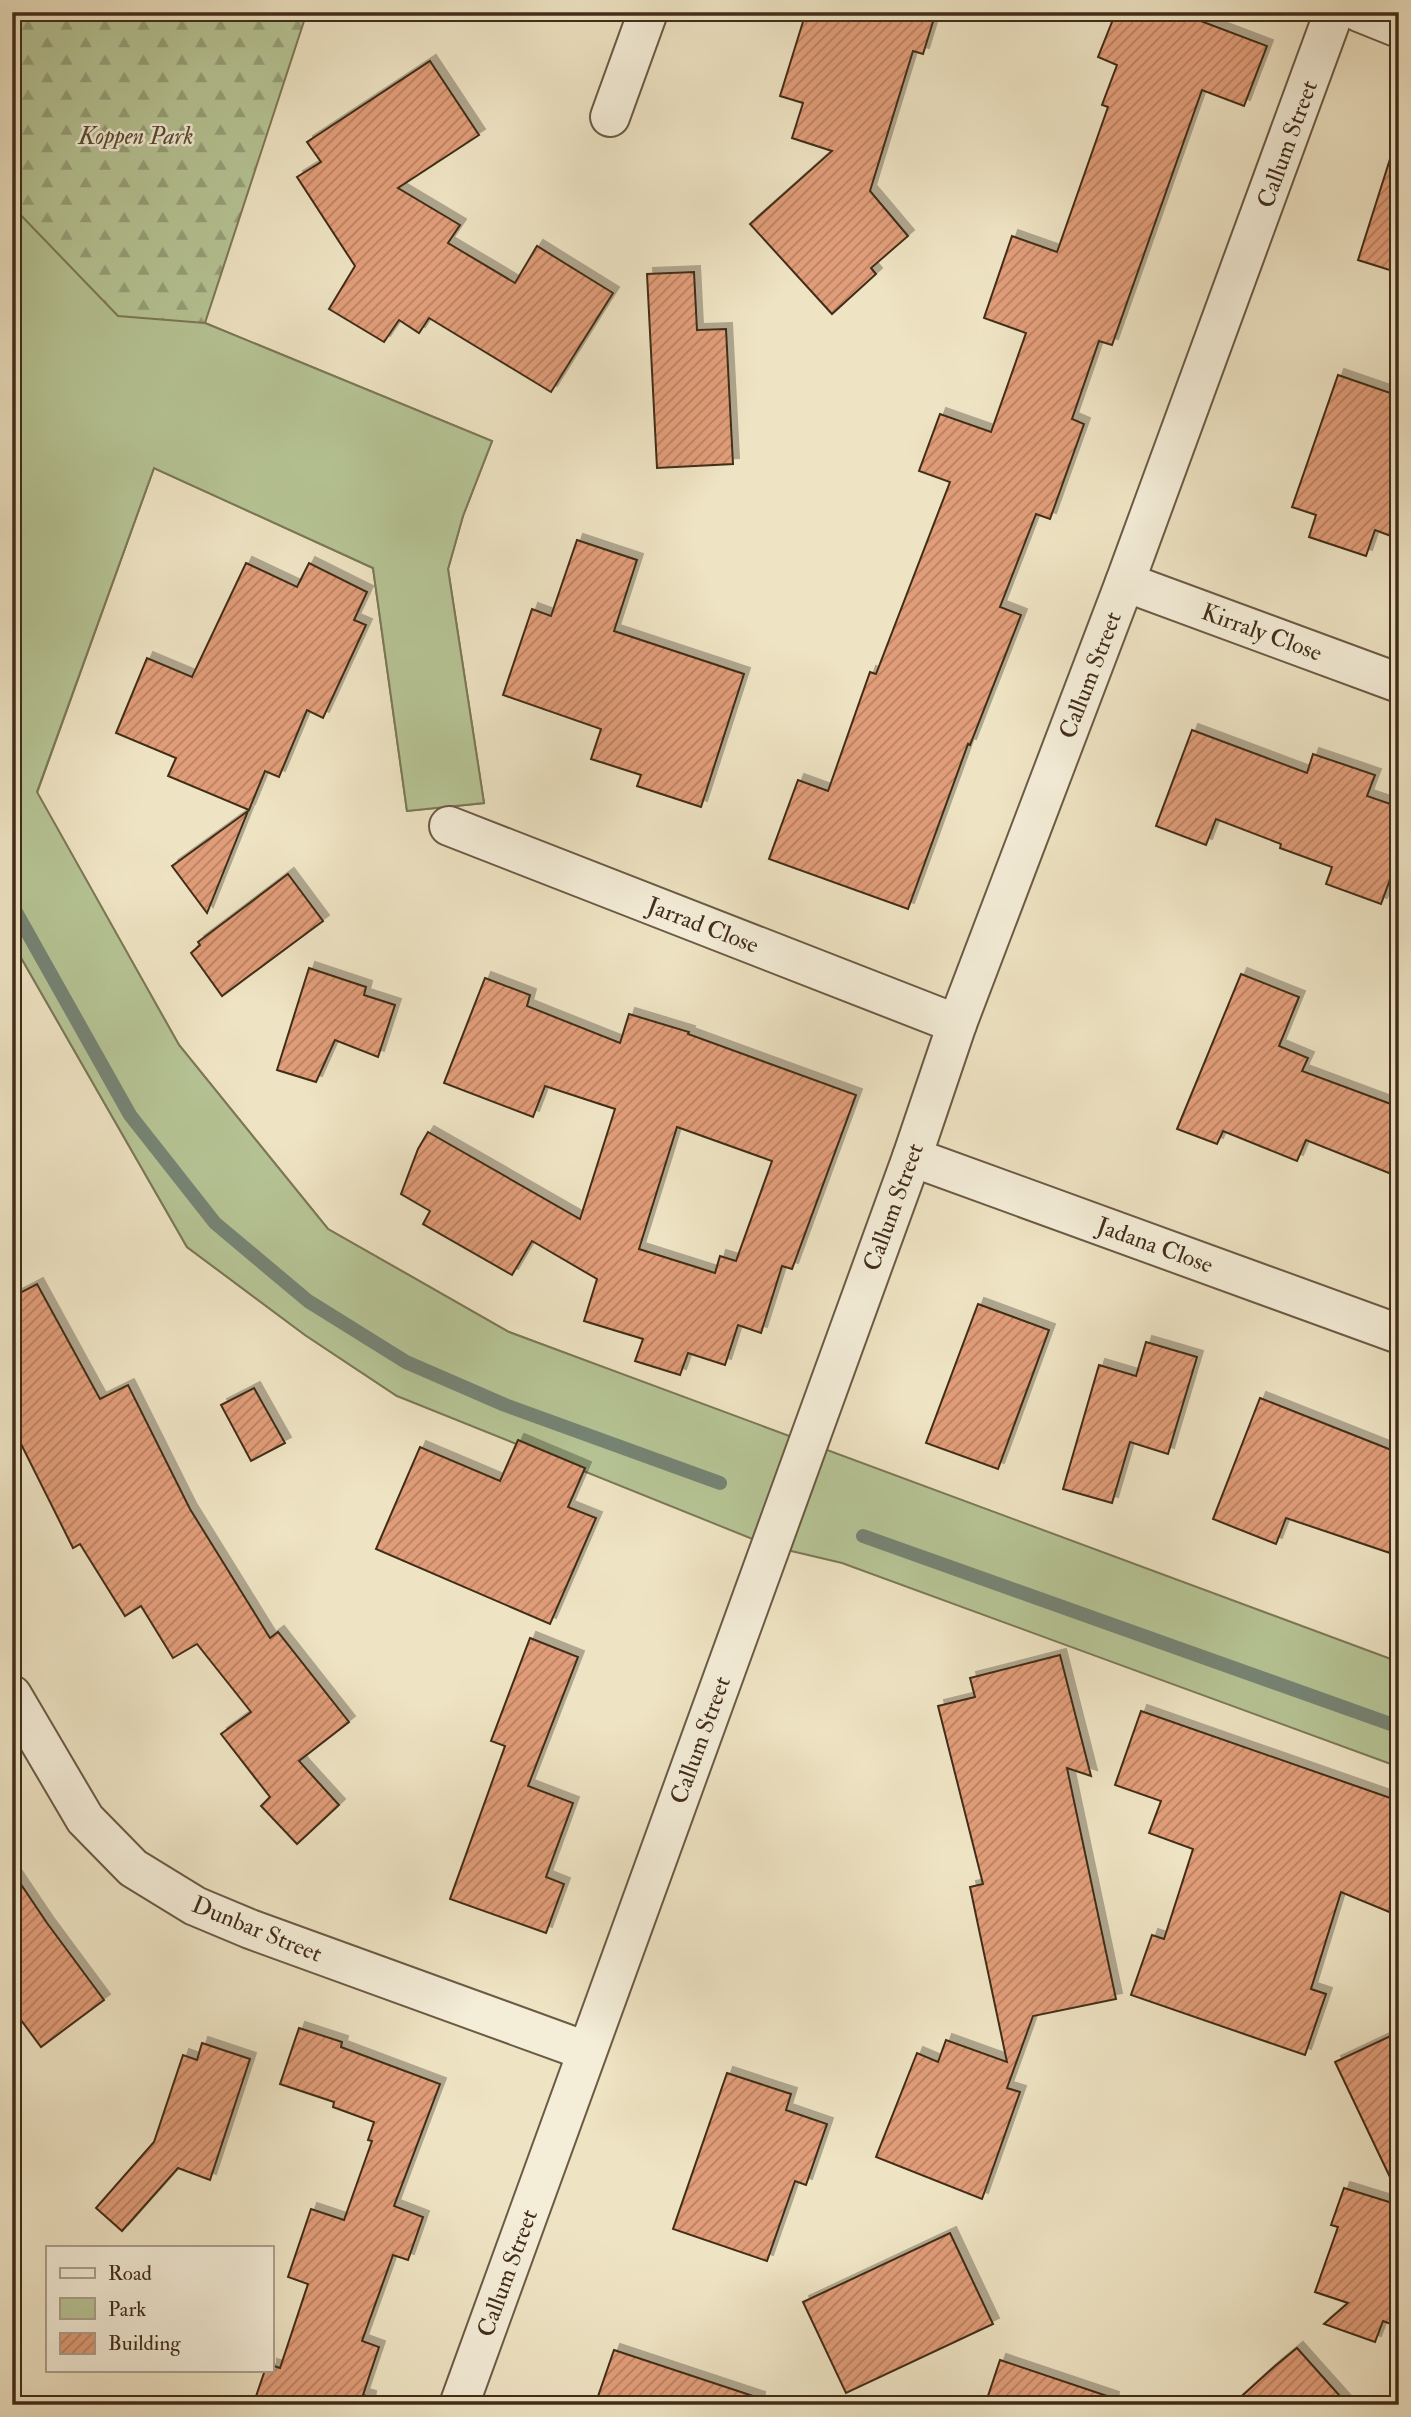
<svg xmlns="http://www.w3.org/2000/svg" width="1411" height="2417" viewBox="0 0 1411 2417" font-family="'IM FELL Double Pica',serif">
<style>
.forest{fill:url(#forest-firs);stroke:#7c7857;stroke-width:2}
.park{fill:#b6c495;stroke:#7c7857;stroke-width:2}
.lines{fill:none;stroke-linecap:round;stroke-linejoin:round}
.stream{stroke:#768475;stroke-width:14}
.building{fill:url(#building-hatch);stroke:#412d19;stroke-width:2;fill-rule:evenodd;filter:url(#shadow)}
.street-casing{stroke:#6c5a44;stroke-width:42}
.street{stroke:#f4edd8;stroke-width:38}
.labels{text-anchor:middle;stroke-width:5;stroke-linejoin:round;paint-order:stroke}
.park-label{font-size:24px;font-style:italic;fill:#584b32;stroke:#f4edd8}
.street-label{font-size:24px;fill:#412d19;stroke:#f4edd8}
</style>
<defs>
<pattern id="forest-firs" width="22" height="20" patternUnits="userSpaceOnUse" patternTransform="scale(1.75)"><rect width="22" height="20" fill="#b6c495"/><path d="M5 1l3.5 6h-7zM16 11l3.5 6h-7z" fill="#96a079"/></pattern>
<pattern id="building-hatch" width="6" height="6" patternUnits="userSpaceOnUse" patternTransform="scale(1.75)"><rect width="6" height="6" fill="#e19d79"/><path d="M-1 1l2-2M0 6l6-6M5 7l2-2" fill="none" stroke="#b88062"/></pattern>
<filter id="shadow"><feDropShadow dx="6" dy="-6" stdDeviation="0" flood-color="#0004"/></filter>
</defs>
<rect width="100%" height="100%" fill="#eee3c3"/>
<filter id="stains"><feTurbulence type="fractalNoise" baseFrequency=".00286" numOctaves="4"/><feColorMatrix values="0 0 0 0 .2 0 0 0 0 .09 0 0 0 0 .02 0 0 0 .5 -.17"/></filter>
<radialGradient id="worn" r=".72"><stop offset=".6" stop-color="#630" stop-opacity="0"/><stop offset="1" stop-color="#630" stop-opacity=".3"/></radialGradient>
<polygon class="forest" points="12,12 307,12 205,323 492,441 463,516 448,569 484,803 407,811 373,568 154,468 37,793 179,1045 328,1229 509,1332 807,1444 397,1396 305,1335 187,1247 12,942"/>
<polygon class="park" points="12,206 118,316 205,323 492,441 463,516 448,569 484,803 407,811 373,568 154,468 37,792 179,1045 328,1229 509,1332 1399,1662 1399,1767 842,1563 770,1546 397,1396 305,1335 187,1247 12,942"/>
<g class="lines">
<g class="stream">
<polyline points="12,905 130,1115 215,1223 308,1301 406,1362 505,1405 720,1483"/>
<polyline points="863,1536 1399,1727"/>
</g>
</g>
<g class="building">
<polygon points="806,12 936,12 923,54 913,51 870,191 908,236 871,268 876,274 832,314 750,224 832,151 792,138 803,103 780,96"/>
<polygon points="1116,12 1177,12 1267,46 1244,106 1202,90 1112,345 1099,341 1072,419 1084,424 1050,519 1036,514 1000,607 1021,615 970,745 968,744 908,909 769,859 798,780 828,791 870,672 876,674 950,482 919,471 940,414 991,432 1026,333 984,318 1012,236 1057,252 1108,107 1102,105 1117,65 1098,57"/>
<polygon points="430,61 479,135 398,188 460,225 448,243 515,283 537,246 613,293 551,392 429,318 419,333 399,320 384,342 329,309 355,266 297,177 321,162 307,142"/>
<polygon points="1390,159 1399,160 1399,273 1358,260"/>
<polygon points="694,272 697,330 726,329 733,464 657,468 647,274"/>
<polygon points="1338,375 1399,396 1399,539 1375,530 1366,556 1309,537 1316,515 1292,507"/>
<polygon points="577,540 637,560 614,631 744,674 701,807 637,786 641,775 591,759 601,729 503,695 532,609 551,616"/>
<polygon points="246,563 297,587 309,563 367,592 354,620 366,625 323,718 307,710 279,777 265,771 249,810 168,776 176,758 116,733 147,658 192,677"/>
<polygon points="1192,730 1307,773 1313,754 1375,775 1367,796 1399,807 1399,855 1381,904 1326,884 1332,867 1280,848 1281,844 1216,819 1206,845 1156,826"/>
<polygon points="248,811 207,913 172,866"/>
<polygon points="288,874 323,921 222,996 191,953 200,945 198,942"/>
<polygon points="309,968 366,987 364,995 395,1005 378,1057 335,1040 316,1082 277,1070"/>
<polygon points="1241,974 1299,997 1279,1046 1308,1058 1302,1071 1399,1107 1399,1177 1306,1140 1297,1161 1223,1131 1217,1144 1177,1129"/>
<path d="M485,978l45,17 -3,11 93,37 9,-29 60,18 -1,2 168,61 -64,174 -10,-3 -21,67 -23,-8 -13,40 -37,-12 -8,22 -45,-14 8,-22 -59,-18 13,-42 -65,-38 -20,34 -89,-51 7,-13 -29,-17 17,-45 10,-17 152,87 35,-110 -70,-23 -12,31 -89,-34zM677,1127l95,34 -36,100 -16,-5 -5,17 -76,-24z"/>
<polygon points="37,1284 100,1399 128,1385 190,1509 270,1638 278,1632 349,1722 299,1761 339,1805 297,1844 261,1806 270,1797 221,1734 251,1712 197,1644 173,1658 141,1606 125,1616 80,1544 73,1548 12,1426 12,1297"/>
<polygon points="978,1304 1049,1330 998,1469 926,1443"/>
<polygon points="1146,1342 1197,1357 1168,1454 1130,1442 1112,1503 1063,1489 1099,1365 1136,1376"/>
<polygon points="254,1388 285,1443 251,1461 221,1405"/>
<polygon points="1260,1398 1399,1453 1399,1556 1286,1518 1276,1544 1213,1519"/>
<polygon points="518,1440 585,1468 568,1507 596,1518 550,1624 376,1549 420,1447 500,1481"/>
<polygon points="530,1638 578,1657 528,1786 573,1803 546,1877 564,1884 546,1933 450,1899 505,1746 491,1741"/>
<polygon points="1060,1655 1091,1776 1067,1768 1116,1999 1033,2016 1007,2088 1020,2092 982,2199 876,2157 917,2053 938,2062 946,2040 1007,2062 970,1887 983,1884 938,1706 975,1697 970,1678"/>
<polygon points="1141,1711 1399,1801 1399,1916 1341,1892 1311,1989 1326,1994 1305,2055 1131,1995 1152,1935 1164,1939 1193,1849 1149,1833 1161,1801 1115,1785"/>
<polygon points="12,1871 47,1923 104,2000 41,2047 12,2008"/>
<polygon points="299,2028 342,2042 341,2047 440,2084 394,2206 423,2217 408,2260 393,2255 362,2341 379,2347 363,2395 370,2397 369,2405 253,2405 265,2370 271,2370 271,2365 280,2368 308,2284 288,2277 311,2209 344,2220 372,2141 368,2140 374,2122 333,2107 334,2102 280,2084"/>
<polygon points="1399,2032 1399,2196 1335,2062"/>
<polygon points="202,2043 250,2059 210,2180 178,2168 122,2231 96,2208 154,2142 183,2055 197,2060"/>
<polygon points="727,2073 791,2094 786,2110 827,2124 806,2185 795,2181 767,2261 673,2229"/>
<polygon points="1344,2188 1399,2205 1399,2327 1383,2321 1375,2342 1324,2324 1348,2303 1315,2292 1338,2227 1331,2225"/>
<polygon points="950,2233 993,2324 846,2393 803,2302"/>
<polygon points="1297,2348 1348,2405 1232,2405 1275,2366"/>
<polygon points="614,2350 759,2398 758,2405 595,2405"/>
<polygon points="1000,2360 1113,2398 1112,2405 985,2405"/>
</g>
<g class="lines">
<g class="street-casing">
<g id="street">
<polyline points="1359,12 1399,28"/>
<polyline points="610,117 648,12"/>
<polyline points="1125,582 1399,683"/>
<polyline points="449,826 957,1024"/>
<polyline points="912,1157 1399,1334"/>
<polyline points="12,1695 85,1819 133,1868 195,1906 250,1929 586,2051"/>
<polyline points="459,2405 912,1157 957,1024 1125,582 1334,12"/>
</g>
</g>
<use href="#street" class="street"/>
</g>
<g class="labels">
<g class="park-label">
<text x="136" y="144">Koppen Park</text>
</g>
<g class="street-label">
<text transform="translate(1287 144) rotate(-70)" y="8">Callum Street</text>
<text transform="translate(1262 632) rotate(20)" y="8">Kirraly Close</text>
<text transform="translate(1090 675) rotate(-69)" y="8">Callum Street</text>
<text transform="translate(703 925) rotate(21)" y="8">Jarrad Close</text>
<text transform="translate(893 1207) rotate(-70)" y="8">Callum Street</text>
<text transform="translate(1155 1245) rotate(20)" y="8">Jadana Close</text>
<text transform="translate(700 1740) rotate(-70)" y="8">Callum Street</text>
<text transform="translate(257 1929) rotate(22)" y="8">Dunbar Street</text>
<text transform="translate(507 2273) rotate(-70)" y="8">Callum Street</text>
</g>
</g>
<rect width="1411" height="2417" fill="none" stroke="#eee3c3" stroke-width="42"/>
<rect x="14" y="14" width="1383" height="2389" fill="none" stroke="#412d19" stroke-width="3.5"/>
<rect x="21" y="21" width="1369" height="2375" fill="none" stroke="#412d19" stroke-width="2"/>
<rect x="46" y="2246" width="228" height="126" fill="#f4edd8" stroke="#aca08c" stroke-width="2"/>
<rect x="60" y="2268" width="35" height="10" fill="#f4edd8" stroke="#aca08c" stroke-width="2"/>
<text x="108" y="2280" font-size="21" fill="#412d19">Road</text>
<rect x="60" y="2298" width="35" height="21" fill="#b6c495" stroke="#aca08c" stroke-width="2"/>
<text x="108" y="2316" font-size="21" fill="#412d19">Park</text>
<rect x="60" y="2333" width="35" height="21" fill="url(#building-hatch)" stroke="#aca08c" stroke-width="2"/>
<text x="108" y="2350" font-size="21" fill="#412d19">Building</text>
<rect width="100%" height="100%" filter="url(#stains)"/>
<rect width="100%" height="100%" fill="url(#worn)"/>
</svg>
